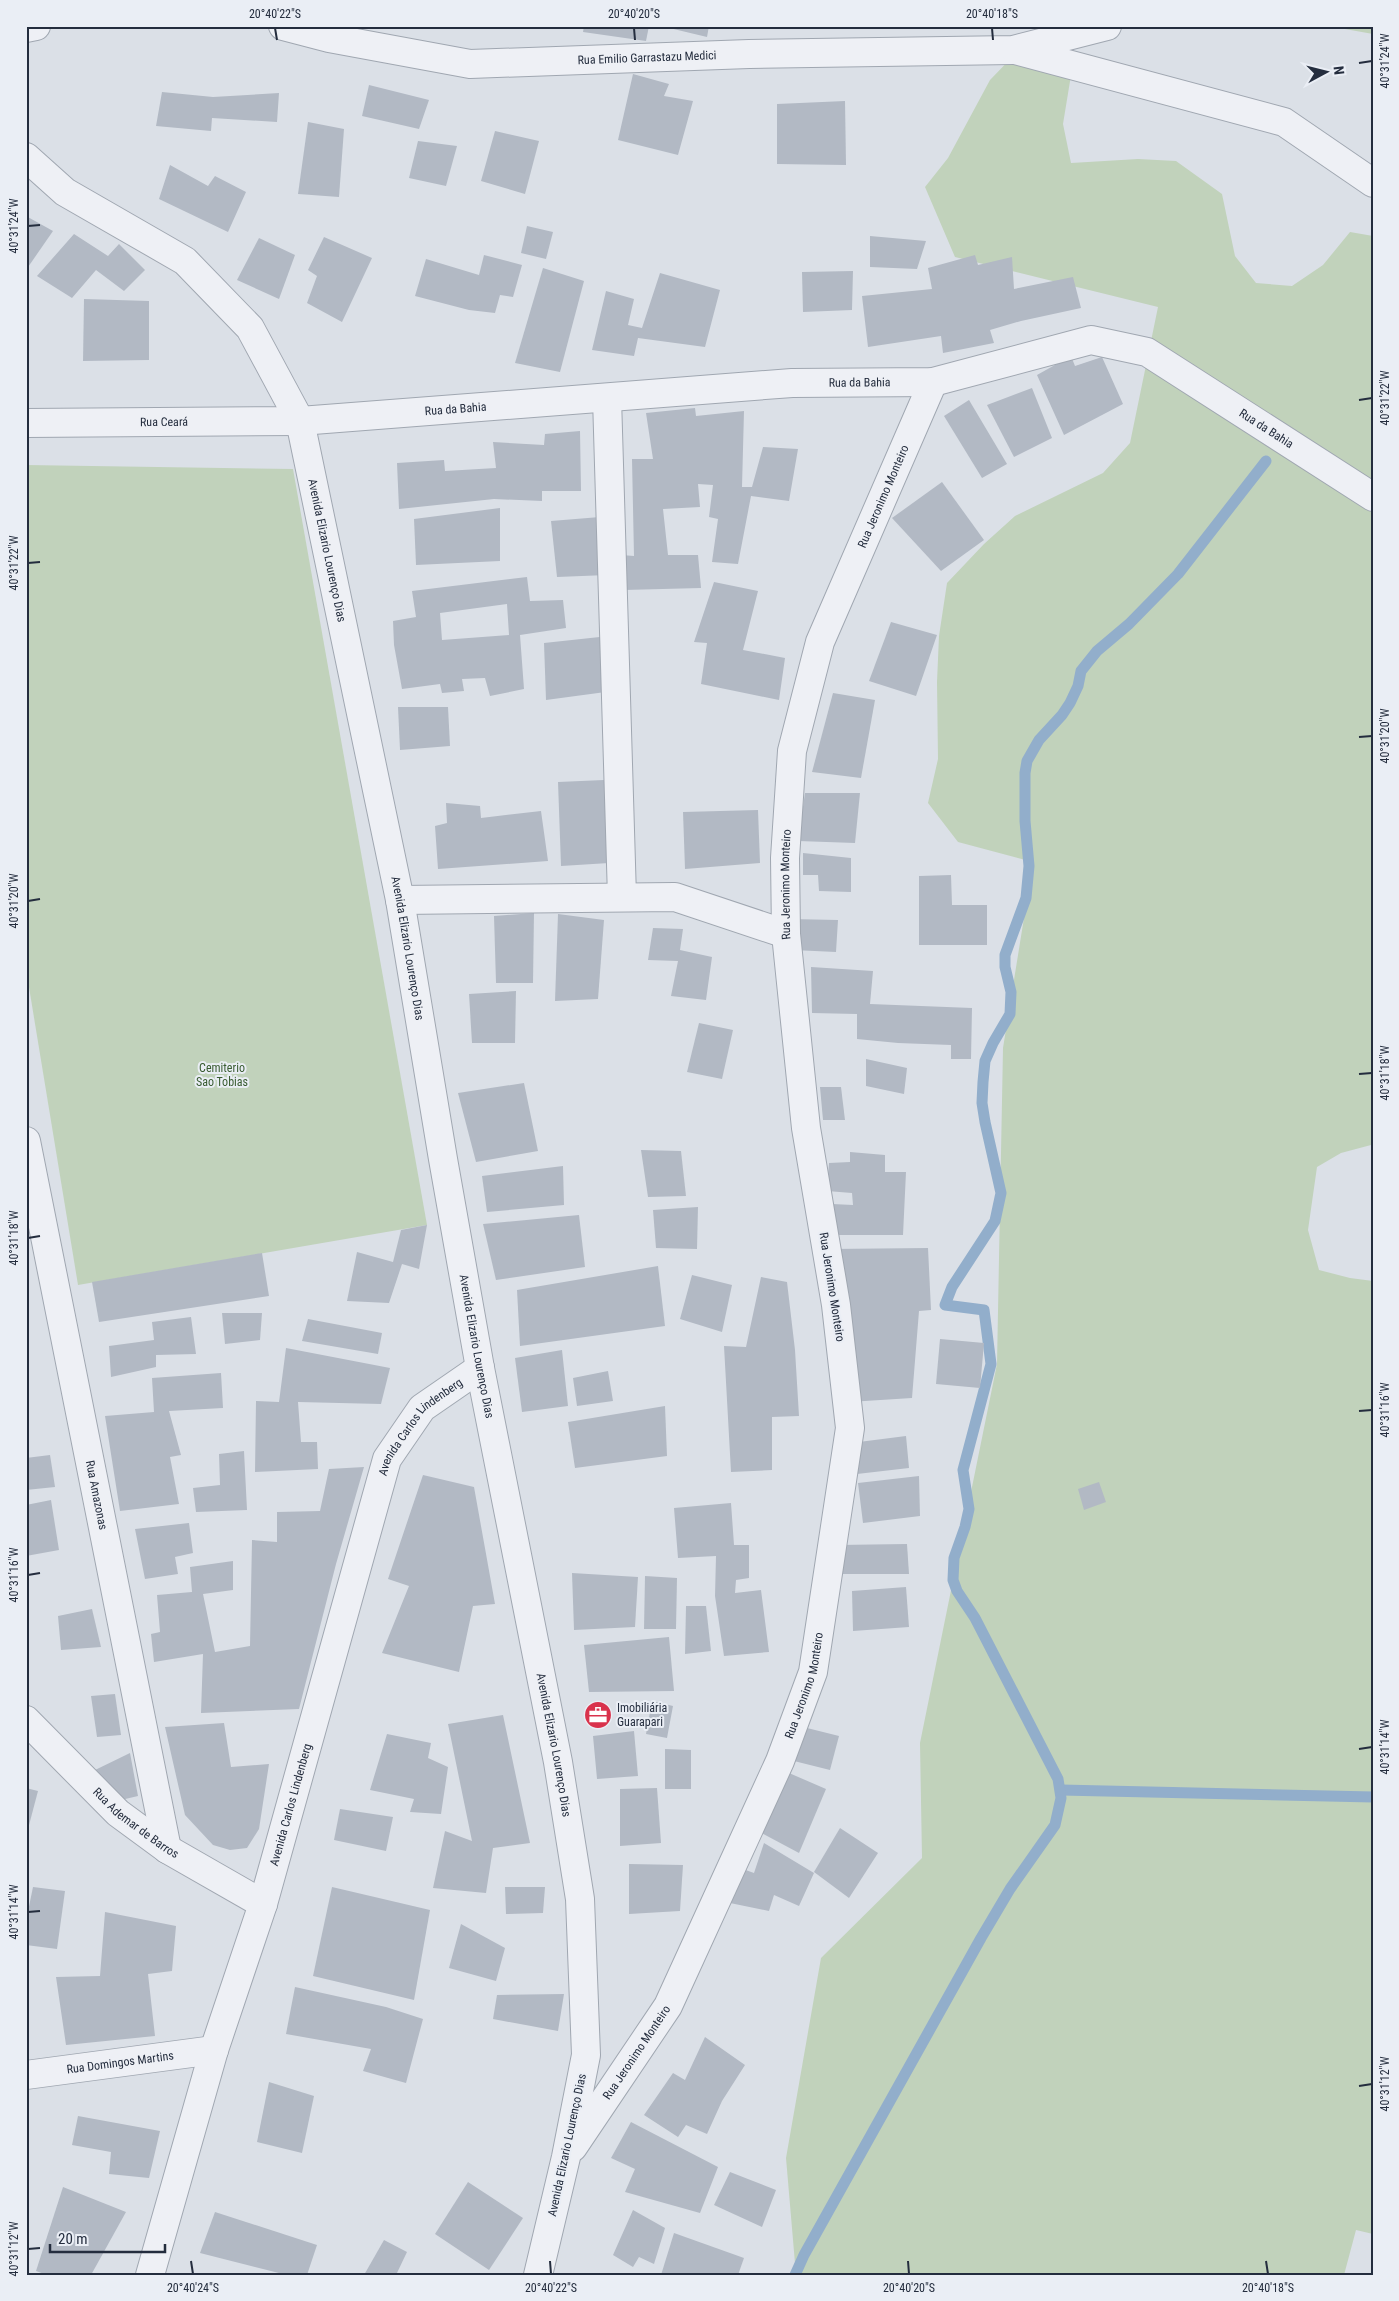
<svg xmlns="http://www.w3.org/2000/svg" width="1399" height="2301" viewBox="0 0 1399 2301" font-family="'Roboto Condensed',sans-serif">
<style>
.green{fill:#c1d2bb}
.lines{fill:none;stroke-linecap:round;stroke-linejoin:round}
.stream{stroke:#92aecb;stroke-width:11}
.building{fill:#b2b9c4;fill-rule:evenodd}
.minor-casing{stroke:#a0a7b1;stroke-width:30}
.minor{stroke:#eef0f5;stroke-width:28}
.ticks{fill:none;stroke:#242d3e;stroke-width:2}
.labels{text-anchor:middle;stroke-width:4;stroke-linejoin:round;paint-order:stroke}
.street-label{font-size:12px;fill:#242d3e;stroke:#eaeef5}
.park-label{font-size:12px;fill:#385b30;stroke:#eaeef5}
.poi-label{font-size:12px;fill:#242d3e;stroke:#eaeef5;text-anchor:start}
.neatline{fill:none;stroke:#242d3e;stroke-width:2}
.ticks-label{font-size:12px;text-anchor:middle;fill:#242d3e}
</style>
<rect width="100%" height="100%" fill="#dbe0e7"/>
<g class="green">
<polygon points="1042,26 1054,26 1073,63 1063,124 1071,163 1138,159 1176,161 1222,194 1235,256 1256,283 1292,286 1323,265 1350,232 1373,236 1373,1142 1371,1145 1341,1153 1317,1167 1308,1230 1319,1270 1350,1278 1373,1281 1373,2234 1356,2230 1344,2275 796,2275 786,2158 821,1958 922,1858 920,1743 997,1364 1003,1048 1033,862 958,842 928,803 938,759 937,682 939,636 947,583 984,544 1015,516 1103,473 1130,443 1158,307 955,257 925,187 948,158 990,80"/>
<polygon points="1328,26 1373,26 1373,34"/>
<polygon points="26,465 293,469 427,1225 78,1285 26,969"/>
</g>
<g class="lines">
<g class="stream">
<polyline points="1061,1790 1373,1797"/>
<polyline points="795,2275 804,2255 981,1938 1010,1889 1055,1825 1061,1798 1058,1779 975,1618 957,1591 953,1580 954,1558 965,1527 969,1509 963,1470 991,1364 984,1310 945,1305 952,1287 995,1221 1001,1193 985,1122 982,1103 983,1082 985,1061 993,1043 1010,1014 1011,992 1005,967 1005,955 1026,898 1029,866 1025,821 1025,773 1027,761 1039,740 1062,715 1070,703 1078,686 1081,671 1097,651 1129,624 1178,574 1266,461"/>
</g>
</g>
<g class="building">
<polygon points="584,26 649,26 646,41 583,32"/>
<polygon points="661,26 709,26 707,37"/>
<polygon points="633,74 669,84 664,96 693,101 678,155 618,140"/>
<polygon points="369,85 429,100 419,129 362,116"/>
<polygon points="162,92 213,97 279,93 277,122 212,118 211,131 156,126"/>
<polygon points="845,101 846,165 777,164 777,104"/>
<polygon points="308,122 344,129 339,197 298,194"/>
<polygon points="495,131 539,141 525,194 481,181"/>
<polygon points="418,141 457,146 446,186 409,178"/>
<polygon points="170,165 208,186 215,176 246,192 228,232 159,199"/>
<polygon points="26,216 53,231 26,270"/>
<polygon points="527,226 553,232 546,259 521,253"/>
<polygon points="74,234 108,256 119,244 145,270 124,291 96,270 72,298 37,276"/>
<polygon points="870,236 926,241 917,269 870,267"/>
<polygon points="324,237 372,258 342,322 307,303 317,276 308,270"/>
<polygon points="259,238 295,255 279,299 237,280"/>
<polygon points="484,255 522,265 513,297 500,295 495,313 469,310 415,296 426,259 479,275"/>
<polygon points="975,255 978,265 1012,257 1014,289 1073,277 1081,308 1021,321 990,330 994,343 943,353 941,336 868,347 862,296 932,289 928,268"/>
<polygon points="543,268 584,281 560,372 515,363"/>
<polygon points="853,271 852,310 803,312 802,272"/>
<polygon points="660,273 720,290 705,347 638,338 634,356 592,350 606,291 634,299 628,325 642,328"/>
<polygon points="84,299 149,301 149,360 83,361"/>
<polygon points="1071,356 1075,366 1102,357 1123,404 1064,435 1037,375"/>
<polygon points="1032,388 1052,438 1014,457 987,405"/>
<polygon points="969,400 1007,464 982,478 944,416"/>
<polygon points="695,408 696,416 744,411 742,487 752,487 763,447 798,449 789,501 751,496 738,564 712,562 718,519 709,517 713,485 698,484 700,507 663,509 668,555 698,555 701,588 624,590 621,555 634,556 632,459 653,459 646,413"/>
<polygon points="580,431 581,491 542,491 542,501 494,499 399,509 397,463 444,460 445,471 496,468 493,442 544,445 545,434"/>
<polygon points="942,482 984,540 941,571 892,518"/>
<polygon points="500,508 500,561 416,565 414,519"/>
<polygon points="600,517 607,575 557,577 551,521"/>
<path d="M527,577l3,24 33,-1 3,28 -46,7 4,54 -34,7 -5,-18 -23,1 2,12 -22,2 -2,-9 -38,5 -8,-44 -1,-24 23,-4 -4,-26zM507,604l2,31 -67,5 -2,-27z"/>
<polygon points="714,582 758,591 743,650 785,658 779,700 701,684 707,643 694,642"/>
<polygon points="891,622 937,635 916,696 869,681"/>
<polygon points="609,636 613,691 546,700 544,643"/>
<polygon points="833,693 875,700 861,778 812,772"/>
<polygon points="398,707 448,707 450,746 400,750"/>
<polygon points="604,780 609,863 561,866 558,782"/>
<polygon points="805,793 860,793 855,843 798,841"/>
<polygon points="446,803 480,806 481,818 541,811 548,861 438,869 435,826 447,823"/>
<polygon points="758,810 760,863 685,869 683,812"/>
<polygon points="803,853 851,858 851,892 819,891 818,875 803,875"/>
<polygon points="951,875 952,905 987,905 987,945 919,945 919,876"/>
<polygon points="534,913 533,983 496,983 494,916"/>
<polygon points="558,914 604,920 598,999 555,1001"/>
<polygon points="790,919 838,920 836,952 793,950"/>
<polygon points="653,928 683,929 680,950 712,957 706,1000 671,996 678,961 648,960"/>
<polygon points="811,967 873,971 870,1004 972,1008 971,1059 951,1059 951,1045 898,1043 857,1039 857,1014 812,1013"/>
<polygon points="516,991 515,1043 472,1043 469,994"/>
<polygon points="699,1023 733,1030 722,1079 687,1072"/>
<polygon points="866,1059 907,1068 904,1094 866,1086"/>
<polygon points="524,1083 538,1151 476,1162 458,1093"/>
<polygon points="820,1087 841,1087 845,1120 823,1120"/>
<polygon points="641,1150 681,1151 686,1196 648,1197"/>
<polygon points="850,1152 885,1155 885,1172 906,1172 903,1235 831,1235 832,1204 853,1205 852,1193 827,1191 829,1163 850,1162"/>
<polygon points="563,1166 564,1205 487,1212 482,1176"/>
<polygon points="698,1207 697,1249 656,1248 653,1210"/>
<polygon points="579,1215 585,1267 496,1280 483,1224"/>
<polygon points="427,1225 419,1269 402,1264 389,1303 347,1301 357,1252 393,1262 401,1230"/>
<polygon points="928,1248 931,1310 919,1311 912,1398 849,1402 830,1249"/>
<polygon points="262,1253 269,1296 99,1322 92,1282"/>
<polygon points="658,1266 665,1326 520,1346 517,1290"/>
<polygon points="692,1275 732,1285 722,1332 680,1319"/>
<polygon points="761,1277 787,1282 795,1350 799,1416 772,1417 772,1470 731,1472 724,1346 746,1347"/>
<polygon points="222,1313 262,1313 260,1340 225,1344"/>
<polygon points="191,1317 196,1354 156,1355 156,1367 111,1377 109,1346 154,1340 152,1322"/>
<polygon points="308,1319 382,1333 378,1354 302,1341"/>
<polygon points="940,1339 984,1343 980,1388 936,1384"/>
<polygon points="286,1348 390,1368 381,1404 298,1402 301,1442 317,1442 318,1469 255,1472 256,1401 279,1402"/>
<polygon points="562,1350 568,1406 522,1412 515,1358"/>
<polygon points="608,1371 613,1401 577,1406 573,1378"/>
<polygon points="221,1373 223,1408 169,1411 181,1455 170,1457 179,1504 120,1511 105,1416 154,1412 152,1378"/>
<polygon points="665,1406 667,1456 575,1468 568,1422"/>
<polygon points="906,1436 909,1468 857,1474 851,1443"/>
<polygon points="244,1451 247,1510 196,1512 193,1488 220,1485 219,1454"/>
<polygon points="50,1455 55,1487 26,1490 26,1458"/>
<polygon points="364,1467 336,1564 299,1709 201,1713 203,1654 154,1662 151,1634 160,1632 157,1595 192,1592 190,1567 233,1561 233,1590 203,1594 215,1652 250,1646 252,1540 277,1542 277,1512 320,1511 329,1469"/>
<polygon points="423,1475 474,1487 495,1604 473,1606 459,1672 382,1653 409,1586 388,1579"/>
<polygon points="919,1476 920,1516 863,1523 858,1483"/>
<polygon points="1099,1482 1106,1502 1084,1510 1078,1489"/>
<polygon points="51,1500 59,1550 26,1556 26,1505"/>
<polygon points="731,1503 734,1545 749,1545 749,1578 736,1580 735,1593 761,1590 769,1652 724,1656 715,1596 716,1556 678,1558 674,1508"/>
<polygon points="189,1523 193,1553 175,1557 178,1574 145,1579 135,1529"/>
<polygon points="907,1544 909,1574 837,1574 837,1545"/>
<polygon points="572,1573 638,1577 635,1627 574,1630"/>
<polygon points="645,1576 677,1578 676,1629 644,1629"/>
<polygon points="906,1587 909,1627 853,1631 852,1591"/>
<polygon points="686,1606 706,1606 711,1651 685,1654"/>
<polygon points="92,1609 101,1647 61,1650 58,1616"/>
<polygon points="669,1637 674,1691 589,1692 584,1645"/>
<polygon points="115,1694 121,1735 97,1737 91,1696"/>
<polygon points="652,1701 673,1706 667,1738 646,1734"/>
<polygon points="503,1715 530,1843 493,1848 486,1893 433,1888 445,1831 472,1841 448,1724"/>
<polygon points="224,1723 231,1767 269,1764 259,1829 247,1848 230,1850 213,1845 185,1815 165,1727"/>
<polygon points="807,1728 839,1736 830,1770 794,1761"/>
<polygon points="634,1731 638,1776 597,1779 593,1736"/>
<polygon points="387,1734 431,1743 428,1758 448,1767 441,1814 410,1812 414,1799 370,1790"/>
<polygon points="665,1749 691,1750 691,1789 665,1789"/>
<polygon points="130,1753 138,1796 121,1800 93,1771"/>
<polygon points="789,1773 826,1789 799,1853 758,1831"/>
<polygon points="26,1788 38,1791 28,1829 26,1828"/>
<polygon points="657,1788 661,1843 620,1846 620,1789"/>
<polygon points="340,1809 393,1817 386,1851 334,1840"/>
<polygon points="840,1828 878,1853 849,1898 814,1872"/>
<polygon points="764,1843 814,1873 799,1906 774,1895 769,1911 730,1903 740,1868 754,1873"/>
<polygon points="629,1864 683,1865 680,1911 629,1914"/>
<polygon points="33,1887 65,1891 57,1949 26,1945 26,1921"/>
<polygon points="332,1887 430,1910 414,2000 313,1976"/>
<polygon points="505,1887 545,1887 543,1913 506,1914"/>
<polygon points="105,1912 176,1926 172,1971 148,1974 155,2036 66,2045 56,1977 100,1976"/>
<polygon points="461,1924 505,1948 496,1981 449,1968"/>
<polygon points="295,1987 386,2007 423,2019 406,2083 363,2071 371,2049 286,2034"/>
<polygon points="564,1994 558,2031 493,2019 497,1995"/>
<polygon points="705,2037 745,2065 722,2101 707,2134 686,2125 678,2137 644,2115 673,2073 685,2080"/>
<polygon points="269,2082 314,2096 302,2153 257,2142"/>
<polygon points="78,2116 160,2131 149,2178 109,2174 111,2152 72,2145"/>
<polygon points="631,2122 718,2167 700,2213 625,2192 635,2169 611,2158"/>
<polygon points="730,2172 776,2190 762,2227 714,2205"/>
<polygon points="468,2182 523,2218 489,2270 435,2234"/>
<polygon points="63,2187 126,2212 91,2275 47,2275 36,2271"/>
<polygon points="633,2210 665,2228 654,2264 639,2257 633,2267 613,2255"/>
<polygon points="215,2212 317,2245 307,2275 287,2275 200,2253"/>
<polygon points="674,2233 744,2258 738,2275 661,2275"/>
<polygon points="384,2240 407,2252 396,2275 364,2275"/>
</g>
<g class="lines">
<g class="minor-casing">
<g id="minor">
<path id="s1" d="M283,26l46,12 141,26 279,-10 264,-4 94,-24"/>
<polyline points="26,28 36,26"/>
<polyline points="1015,50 1284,122 1373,183"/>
<path id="s2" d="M26,157l39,35 120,69 65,67 50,93 100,479 43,259 37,209 78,394 22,137 6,156 -20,102 -28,118"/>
<polyline points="607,398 622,897"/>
<path id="s3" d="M26,423l274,-2 492,-38 141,-1 158,-42 56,12 226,145"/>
<polyline points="400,900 675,897 786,934"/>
<path id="s4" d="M26,1141l141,708"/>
<path id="s5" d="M26,1720l92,93 49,36 96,55"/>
<path id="s6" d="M26,2075l188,-25"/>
<path id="s7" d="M573,2147l95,-141 112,-245 33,-89 37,-244 -14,-123 -30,-177 -20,-194 -1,-76 7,-107 28,-109 113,-260"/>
<path id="s8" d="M150,2275l64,-225 49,-146 124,-445 35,-51 58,-40"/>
</g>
</g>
<use href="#minor" class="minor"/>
</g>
<path class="ticks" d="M275,28l2,12M634,28l1,12M992,28l1,12M1359,63l13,-2M28,226l12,-1M1359,400l13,-2M28,563l12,-1M1359,737l13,-1M28,901l12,-2M1359,1074l13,-1M28,1238l12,-2M1359,1411l13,-1M28,1575l12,-2M1359,1749l13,-2M28,1912l12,-1M1359,2086l13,-2M28,2249l12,-1M191,2261l2,13M550,2261l1,13M908,2261l1,13M1266,2261l2,13"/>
<defs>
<g id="office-disc" transform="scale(1.4375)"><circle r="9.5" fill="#d9324c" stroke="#eaeef5"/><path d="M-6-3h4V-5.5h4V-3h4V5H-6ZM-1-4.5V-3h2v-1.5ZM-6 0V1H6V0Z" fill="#fff"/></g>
</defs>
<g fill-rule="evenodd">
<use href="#office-disc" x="598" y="1715"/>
</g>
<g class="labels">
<g class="street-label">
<text dy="4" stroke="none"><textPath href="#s1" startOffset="368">Rua Emilio Garrastazu Medici</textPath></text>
<text dy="4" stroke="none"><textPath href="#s3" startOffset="835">Rua da Bahia</textPath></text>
<text dy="4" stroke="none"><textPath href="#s3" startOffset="430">Rua da Bahia</textPath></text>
<text dy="4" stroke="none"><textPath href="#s3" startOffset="138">Rua Ceará</textPath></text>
<text dy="4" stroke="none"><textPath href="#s3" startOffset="1271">Rua da Bahia</textPath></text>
<text dy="4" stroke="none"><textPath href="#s7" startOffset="1734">Rua Jeronimo Monteiro</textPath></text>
<text dy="4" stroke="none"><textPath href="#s2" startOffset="522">Avenida Elizario Lourenço Dias</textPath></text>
<text dy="4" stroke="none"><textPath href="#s7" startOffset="1329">Rua Jeronimo Monteiro</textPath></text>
<text dy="4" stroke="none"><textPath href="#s2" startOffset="928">Avenida Elizario Lourenço Dias</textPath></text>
<text transform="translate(832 1287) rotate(81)" y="4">Rua Jeronimo Monteiro</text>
<text dy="4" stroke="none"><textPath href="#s2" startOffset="1332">Avenida Elizario Lourenço Dias</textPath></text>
<text dy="4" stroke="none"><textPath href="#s8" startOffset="896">Avenida Carlos Lindenberg</textPath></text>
<text dy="4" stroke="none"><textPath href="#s4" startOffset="361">Rua Amazonas</textPath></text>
<text dy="4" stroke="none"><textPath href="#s7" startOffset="519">Rua Jeronimo Monteiro</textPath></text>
<text dy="4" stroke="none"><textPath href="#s2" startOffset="1738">Avenida Elizario Lourenço Dias</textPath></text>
<text dy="4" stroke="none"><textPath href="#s8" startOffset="491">Avenida Carlos Lindenberg</textPath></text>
<text dy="4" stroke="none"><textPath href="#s5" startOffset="151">Rua Ademar de Barros</textPath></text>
<text dy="4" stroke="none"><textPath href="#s7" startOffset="114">Rua Jeronimo Monteiro</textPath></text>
<text dy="4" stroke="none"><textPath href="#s6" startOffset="95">Rua Domingos Martins</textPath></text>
<text transform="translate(567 2145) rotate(-78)" y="4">Avenida Elizario Lourenço Dias</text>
</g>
<g class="park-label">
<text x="222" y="1072">Cemiterio<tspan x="222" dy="14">Sao Tobias</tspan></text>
</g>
<g class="poi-label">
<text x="617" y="1712">Imobiliária<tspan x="617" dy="14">Guarapari</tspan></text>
</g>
</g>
<rect width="1399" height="2301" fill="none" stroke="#eaeef5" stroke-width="55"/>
<g transform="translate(1326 72) rotate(83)" stroke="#eaeef5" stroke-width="4" paint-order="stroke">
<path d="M0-4L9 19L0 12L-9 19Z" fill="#242d3e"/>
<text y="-8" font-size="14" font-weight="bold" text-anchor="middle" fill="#242d3e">N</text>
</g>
<path d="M50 2244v8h115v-8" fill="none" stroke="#242d3e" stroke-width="2.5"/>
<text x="58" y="2244" font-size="15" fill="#242d3e" stroke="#eaeef5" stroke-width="4" paint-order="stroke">20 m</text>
<rect x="28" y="28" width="1344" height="2246" class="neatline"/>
<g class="ticks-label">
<text x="275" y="18">20°40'22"S</text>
<text x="634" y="18">20°40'20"S</text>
<text x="992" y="18">20°40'18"S</text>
<text transform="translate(1385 61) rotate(-90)" y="4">40°31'24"W</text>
<text transform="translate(14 226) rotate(-90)" y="4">40°31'24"W</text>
<text transform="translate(1385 398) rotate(-90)" y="4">40°31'22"W</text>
<text transform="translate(14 563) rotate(-90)" y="4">40°31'22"W</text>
<text transform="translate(1385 736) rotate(-90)" y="4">40°31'20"W</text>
<text transform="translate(14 901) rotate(-90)" y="4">40°31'20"W</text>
<text transform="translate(1385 1073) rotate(-90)" y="4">40°31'18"W</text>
<text transform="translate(14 1238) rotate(-90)" y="4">40°31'18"W</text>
<text transform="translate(1385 1410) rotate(-90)" y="4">40°31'16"W</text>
<text transform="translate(14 1575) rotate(-90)" y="4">40°31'16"W</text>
<text transform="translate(1385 1747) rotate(-90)" y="4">40°31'14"W</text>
<text transform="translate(14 1912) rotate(-90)" y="4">40°31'14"W</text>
<text transform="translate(1385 2084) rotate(-90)" y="4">40°31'12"W</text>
<text transform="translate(14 2249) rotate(-90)" y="4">40°31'12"W</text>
<text x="193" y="2292">20°40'24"S</text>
<text x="551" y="2292">20°40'22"S</text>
<text x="909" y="2292">20°40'20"S</text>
<text x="1268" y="2292">20°40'18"S</text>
</g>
</svg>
